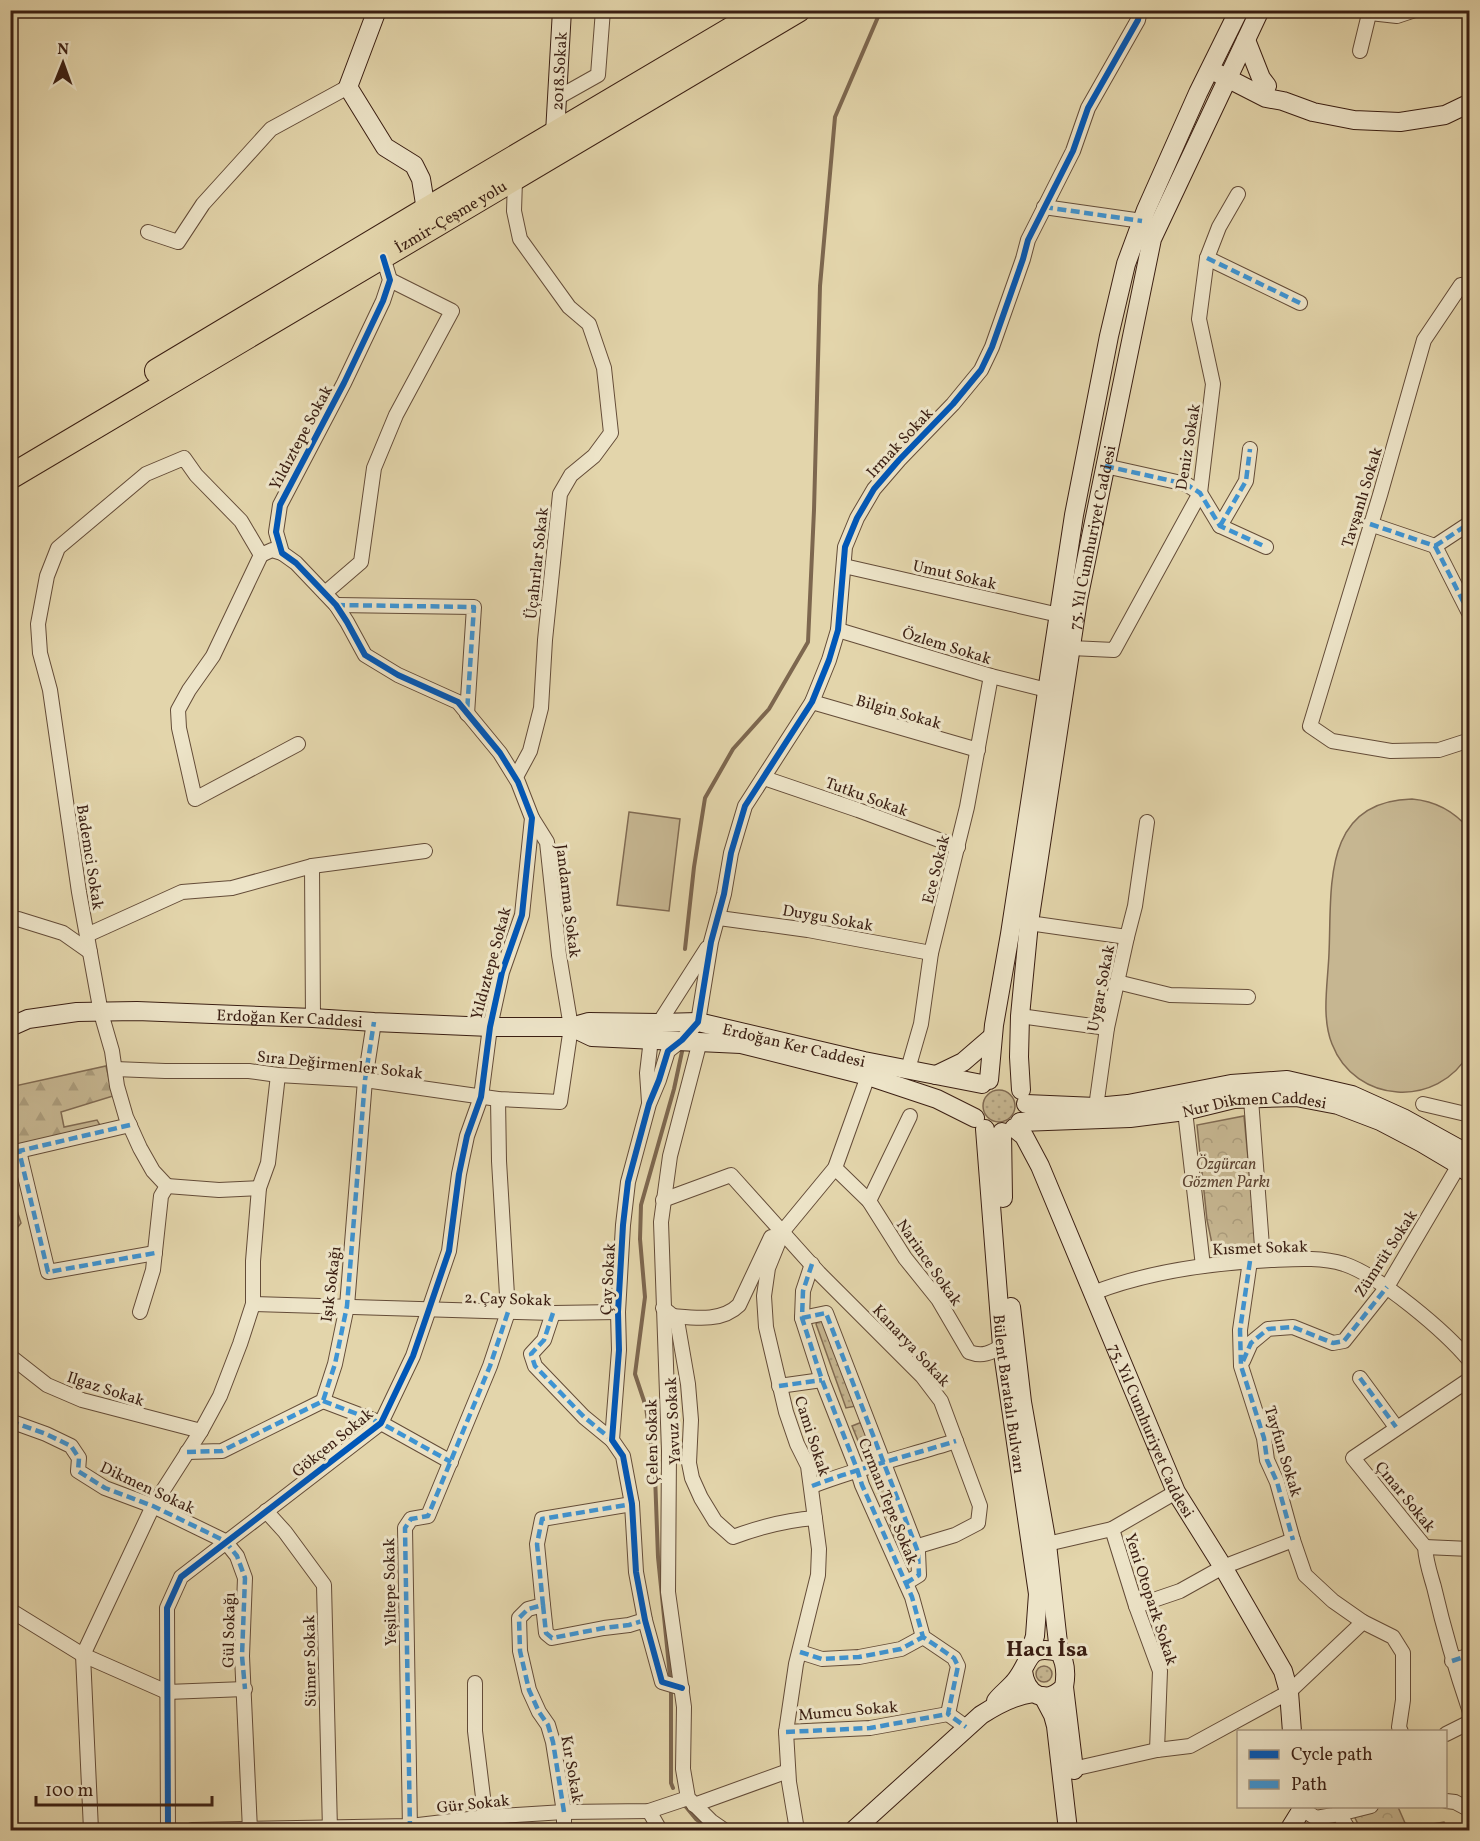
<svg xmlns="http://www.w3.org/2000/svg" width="1480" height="1841" viewBox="0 0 1480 1841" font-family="Vollkorn,serif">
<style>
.grass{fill:url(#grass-dots);stroke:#806a52;stroke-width:1.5}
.forest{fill:url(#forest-firs);stroke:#806a52;stroke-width:1.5}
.park{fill:url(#park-crowns);stroke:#806a52;stroke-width:1.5}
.pitch{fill:#c6b691;stroke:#806a52;stroke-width:1.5}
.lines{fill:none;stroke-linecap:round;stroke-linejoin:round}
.stream{stroke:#7d674f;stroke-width:4}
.street-casing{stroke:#644c38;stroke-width:16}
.secondary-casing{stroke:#3a1e12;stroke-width:20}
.highway-casing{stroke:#3a1e12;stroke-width:26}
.street{stroke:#ede4c8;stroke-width:14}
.secondary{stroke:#ede4c8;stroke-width:18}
.highway{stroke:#e3d5ab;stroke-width:24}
.quiet{stroke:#3e94d3;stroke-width:4.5;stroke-dasharray:9 4.5;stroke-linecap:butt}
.cycleway-casing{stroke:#ede4c8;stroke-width:10}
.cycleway{stroke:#0057b8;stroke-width:6}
.labels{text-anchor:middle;stroke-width:6;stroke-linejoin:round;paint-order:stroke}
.street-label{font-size:16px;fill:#3a1e12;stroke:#ede4c8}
.park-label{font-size:16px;font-style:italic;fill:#5d4432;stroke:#ede4c8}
.district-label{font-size:22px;font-weight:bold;fill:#3a1e12;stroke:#ede4c8}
</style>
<defs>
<pattern id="grass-dots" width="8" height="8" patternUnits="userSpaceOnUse" patternTransform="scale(1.5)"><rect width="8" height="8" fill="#c6b691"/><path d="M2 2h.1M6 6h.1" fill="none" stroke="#ab9c7c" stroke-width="1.8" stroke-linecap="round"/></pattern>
<pattern id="forest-firs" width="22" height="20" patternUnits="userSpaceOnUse" patternTransform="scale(1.5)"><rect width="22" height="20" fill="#c6b691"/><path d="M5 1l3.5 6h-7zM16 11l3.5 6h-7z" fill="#ab9c7c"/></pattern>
<pattern id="park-crowns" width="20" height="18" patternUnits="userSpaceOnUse" patternTransform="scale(1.5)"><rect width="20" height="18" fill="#c6b691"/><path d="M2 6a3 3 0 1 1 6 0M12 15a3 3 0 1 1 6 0" fill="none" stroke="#ab9c7c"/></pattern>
</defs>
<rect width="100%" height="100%" fill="#e3d5ab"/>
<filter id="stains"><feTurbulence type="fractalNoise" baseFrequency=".00333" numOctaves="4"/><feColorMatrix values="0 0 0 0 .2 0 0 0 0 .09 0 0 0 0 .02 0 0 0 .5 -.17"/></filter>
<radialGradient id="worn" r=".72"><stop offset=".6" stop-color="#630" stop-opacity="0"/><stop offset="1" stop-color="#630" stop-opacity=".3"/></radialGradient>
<g class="grass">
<circle cx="999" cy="1106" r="16"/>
<polygon points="12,1195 21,1223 18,1227 13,1229 11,1227"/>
<polygon points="821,1318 856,1406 846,1408 816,1324"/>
<polygon points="862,1422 875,1453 865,1458 852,1426"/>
<polygon points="877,1462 905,1533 908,1548 906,1552 900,1552 869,1466"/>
<circle cx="1044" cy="1674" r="8"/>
</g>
<polygon class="forest" points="106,1066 113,1096 61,1112 64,1127 97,1120 101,1127 11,1147 10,1087"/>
<g class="park">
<polygon points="1244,1116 1254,1221 1263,1260 1216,1263 1207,1220 1197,1125"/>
<polygon points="1366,1807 1398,1807 1405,1823 1415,1827 1444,1822 1449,1830 1361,1830 1352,1812"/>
</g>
<g class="pitch">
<path d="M1412,799c23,2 42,12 57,30v224c-31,56 -114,51 -137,-9 -11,-27 -4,-62 -3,-91 3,-64 -8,-152 83,-154z"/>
<polygon points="629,812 680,819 669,911 617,905"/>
</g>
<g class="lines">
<g class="stream">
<polyline points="685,949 694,867 705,798 733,749 769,709 808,642 814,510 820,286 835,117 881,10"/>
<polyline points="670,1676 658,1557 655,1475 646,1407 635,1374 645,1297 640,1239 641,1205 674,1089 683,1047"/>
<polyline points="671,1692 671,1783 673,1788"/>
<polyline points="682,1802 696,1819 712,1830"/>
</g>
<g class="street-casing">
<g id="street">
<polyline points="1370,13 1397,16 1415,10"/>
<polyline points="1360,51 1370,10"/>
<polyline points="557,98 598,75 603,10"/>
<polyline points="515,180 514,211 520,239 569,307 589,324 604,368 611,433 594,456 571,475 560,494 545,640 541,708 530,751 516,777"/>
<polyline points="1044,207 1142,221"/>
<polyline points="148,232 178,242 203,204 271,129 348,87"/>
<polyline points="1207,258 1300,303"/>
<polyline points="1470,284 1461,285 1424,340 1380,495 1310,726 1332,741 1391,751 1439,750 1470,740"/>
<polyline points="1105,466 1186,484 1200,493 1220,526 1266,547"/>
<polyline points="1370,524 1435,546"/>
<polyline points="1220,526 1246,481 1250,449"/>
<polyline points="1435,546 1470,615"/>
<polyline points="1435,546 1470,523"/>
<polyline points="261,555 213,656 189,690 178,710 179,728 195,799 298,744"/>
<polyline points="844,566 1059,615"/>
<polyline points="325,593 361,562 374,468 396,415 452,311 390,280"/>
<polyline points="336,605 474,607 467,714"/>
<polyline points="838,630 991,676 1047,690"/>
<polyline points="1071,648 1114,650 1200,493 1213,384 1199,319 1207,258 1219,227 1238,194"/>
<polyline points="812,702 978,750"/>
<polyline points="764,778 858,810 958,847"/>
<polyline points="312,866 313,1018"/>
<polyline points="719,918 808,930 931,953"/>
<polyline points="10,922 18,919 63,933 90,952"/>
<polyline points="1029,923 1127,937"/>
<polyline points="87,935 182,892 232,888 312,866 425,851"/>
<polyline points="1117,982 1170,995 1248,997"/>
<polyline points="1020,1016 1107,1028"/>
<polyline points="700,1041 670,1156 661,1222 669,1451 668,1592 684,1707 683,1769 688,1798 711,1821 724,1830"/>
<polyline points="115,1069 165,1071 249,1071 278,1075 365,1080 498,1099 560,1102 571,1027 559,955 547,842 532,818"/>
<polyline points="908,1069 921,1024 931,953 967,807 991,676"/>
<polyline points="1251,1099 1263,1260"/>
<polyline points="649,1102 647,1073 651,1039 659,1023 707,948"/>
<polyline points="1423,1104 1470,1115"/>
<polyline points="1096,1107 1107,1028 1127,937 1135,906 1147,822"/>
<polyline points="1185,1111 1203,1266"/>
<polyline points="19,1151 48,1272 155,1253"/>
<polyline points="10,1153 130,1125"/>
<path d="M835,1168l34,33 36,57 33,41 31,53c13,5 22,1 33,-6"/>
<polyline points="167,1186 219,1190 259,1188"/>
<polyline points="663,1200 731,1175 819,1273 922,1376 941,1401 980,1506 978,1523 955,1535 915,1547"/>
<polyline points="869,1201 910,1116"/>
<polyline points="1250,1261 1240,1330 1241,1366 1264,1438 1267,1460 1277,1482 1293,1540 1305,1575 1333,1601 1363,1622"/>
<polyline points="812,1264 803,1291 802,1318 822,1380 857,1469 862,1485 912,1597 923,1637 954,1658 958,1666 948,1714 966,1727"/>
<path d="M1093,1293c56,-22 118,-30 178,-33 24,-1 50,-3 73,4 36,12 101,67 126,97"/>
<polyline points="253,1304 553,1313 618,1312"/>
<path d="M663,1308l10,8 5,10 10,58 3,36 -2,43 3,15 9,20 14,23 18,16c27,-10 53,-17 82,-19"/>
<polyline points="140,1312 153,1270 161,1196 167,1186 153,1171 140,1148 126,1117 117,1086 112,1051 101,1013 79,892 50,690 40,653 38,624 47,576 58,548 146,474 184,458 196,475 241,521 261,555 272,550 282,553"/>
<polyline points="553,1313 544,1340 531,1354 535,1366 584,1417 612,1440"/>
<path d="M673,1316c22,2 49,6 66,-11l32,-68"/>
<polyline points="802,1318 826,1313 918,1552 919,1575 906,1583"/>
<polyline points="10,1356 47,1385 82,1400 201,1431"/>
<polyline points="1243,1361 1251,1343 1268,1329 1293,1327 1333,1343 1344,1341 1387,1287 1459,1165"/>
<polyline points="1360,1378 1396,1427"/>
<path d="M1470,1379l-117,79 72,89c1,15 5,26 9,40 10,43 22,84 36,125"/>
<polyline points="779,1386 822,1380"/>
<polyline points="323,1401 381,1423 451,1462"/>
<polyline points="10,1421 46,1434 71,1446 79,1458 78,1471 105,1488 153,1506 225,1541 237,1556 245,1578 242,1656 250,1830"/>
<polyline points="187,1452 222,1451 323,1401 335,1364 347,1306 365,1080 374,1022"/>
<path d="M812,1486c47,-18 96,-30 144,-45"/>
<polyline points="266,1511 285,1532 324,1585 330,1830"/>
<polyline points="1112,1529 1136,1606 1160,1671 1157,1750"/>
<polyline points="1047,1544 1112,1529 1176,1492"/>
<polyline points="1425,1547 1470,1549"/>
<polyline points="543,1605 546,1633 552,1638 604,1628 629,1625 645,1620"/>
<polyline points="1136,1606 1180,1591 1223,1567 1293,1540"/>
<polyline points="10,1610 83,1655 167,1692 245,1689"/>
<polyline points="800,1652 822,1659 859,1657 901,1649 923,1637"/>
<polyline points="1452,1661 1470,1655"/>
<polyline points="475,1683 475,1731 487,1830"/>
<polyline points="682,1688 662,1682 645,1620 636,1572 632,1504 623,1456 612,1440 619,1350 618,1312 623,1225 628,1182 649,1104 659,1080 668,1051 682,1040 698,1022 711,942 724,894 731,853 745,806 812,702 829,660 838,630 845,547 857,518 874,489 899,460 953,404 981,370 992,347 1023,259 1028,240 1073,151 1088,108 1138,20 1140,10"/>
<polyline points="786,1732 870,1728 948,1714"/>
<polyline points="1446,1734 1470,1722"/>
<polyline points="1064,1771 1157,1750 1190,1746 1289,1692 1363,1622 1393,1637 1403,1653 1403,1700 1399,1727 1401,1732"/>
<polyline points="1446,1801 1455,1802 1470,1810"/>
<polyline points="694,1805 788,1771"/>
<polyline points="1302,1809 1316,1818 1339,1814 1339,1806"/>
<polyline points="649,1811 660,1830"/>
<polyline points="91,1830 83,1655 153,1506 201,1431 220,1396 240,1344 253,1304 253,1261 259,1188 268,1163 278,1075"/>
<polyline points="168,1830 167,1608 181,1577 381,1423 413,1356 449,1251 459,1174 467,1136 481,1097 490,1027 502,972 522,915 532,818 518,782 500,753 458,702 398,675 365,655 347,622 336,605 296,563 282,553 276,532 280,505 344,383 383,301 390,280 383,257"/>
<polyline points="192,1830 410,1826 486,1817 564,1812 649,1811 688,1798"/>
<polyline points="410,1830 405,1528 411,1519 428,1516 490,1366 508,1312 499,1161 498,1099"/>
<polyline points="564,1830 564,1812 553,1742 548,1725 539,1712 529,1690 520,1651 519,1618 528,1609 543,1605 537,1544 542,1519 632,1504"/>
<polyline points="797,1830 789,1782 786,1732 796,1664 818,1575 819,1549 808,1466 797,1444 786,1412 766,1327 764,1296 768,1268 783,1231 835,1168 868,1076"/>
<polyline points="1349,1830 1339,1814 1371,1806"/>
</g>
</g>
<g class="secondary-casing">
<g id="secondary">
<polyline points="377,10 348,87 385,147 414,165 421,179 426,210"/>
<polyline points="1246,40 1261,78 1267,86"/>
<polyline points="1219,74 1266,98 1283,101 1313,112 1354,120 1400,122 1445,115 1470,103"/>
<path id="s1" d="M555,133l7,-123"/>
<path id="s2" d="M10,1027l18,-8 49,-7 60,-1 176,7 61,4 116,5h81l18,-5 70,1 39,-1 166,39 118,23"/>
<polyline points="571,1027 592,1037 741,1044 868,1076 937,1099 975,1118"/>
<polyline points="936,1075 963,1062 992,1037"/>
<polyline points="989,1080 994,1025 1010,934 1074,515 1109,336 1126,264 1146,210 1198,93 1239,10"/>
<path id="s3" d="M1021,1090l-2,-33 1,-41 9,-93 49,-323 74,-361 108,-229"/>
<polyline points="1026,1104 1096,1107 1128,1104 1231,1084 1287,1080 1352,1095 1403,1118 1470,1155"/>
<path id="s4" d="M1020,1122l110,-4 55,-7 49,-12 62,-2 42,8 42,16 42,22 37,22 11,9"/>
<path id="s5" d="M1014,1128l10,8 16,30 136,326 47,75 60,104 6,21 3,40"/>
<path id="s6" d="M985,1129l17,217 36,248 -3,42 -6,20"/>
<polyline points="1002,1132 1003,1198"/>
<polyline points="1011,1307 1022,1402 1047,1544 1059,1652"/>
<polyline points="1064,1687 1074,1770"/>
<polyline points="1043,1696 1053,1715 1056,1726 1068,1830"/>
<path d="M996,1701c5,-7 14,-13 20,-21 15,-19 10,-36 43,-28 7,10 7,24 5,35 -18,19 -38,8 -41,-16"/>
<path d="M854,1830l127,-115c14,-9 35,-20 52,-22"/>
<polyline points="1289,1830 1302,1809 1302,1806"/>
</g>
</g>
<g class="highway-casing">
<g id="highway">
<polyline points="157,371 426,210 764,10"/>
<path id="s7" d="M10,477l788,-467"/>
</g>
</g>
<use href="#street" class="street"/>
<use href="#secondary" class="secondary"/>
<use href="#highway" class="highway"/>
<g class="quiet">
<polyline points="1044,207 1142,221"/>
<polyline points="1207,258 1300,303"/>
<polyline points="1105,466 1186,484 1200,493 1220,526 1266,547"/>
<polyline points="1370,524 1435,546"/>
<polyline points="1220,526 1246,481 1250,449"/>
<polyline points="1435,546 1470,615"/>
<polyline points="1435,546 1470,523"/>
<polyline points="336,605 474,607 467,712"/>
<polyline points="130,1125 19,1151 48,1272 155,1253"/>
<polyline points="1250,1261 1240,1330 1241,1366 1264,1438 1267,1460 1277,1482 1293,1540"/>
<polyline points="812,1264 803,1291 802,1318 822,1380 857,1469 862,1485 912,1597 923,1637 954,1658 958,1666 948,1714 966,1727"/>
<polyline points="553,1313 544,1340 531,1354 535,1366 584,1417 612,1440"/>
<polyline points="802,1318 826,1313 918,1552 919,1575 906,1583"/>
<polyline points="1243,1361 1251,1343 1268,1329 1293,1327 1333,1343 1344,1341 1387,1287"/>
<polyline points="1360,1378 1396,1427"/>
<polyline points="779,1386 822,1380"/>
<polyline points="323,1401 381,1423 451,1462"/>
<polyline points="10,1421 46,1434 71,1446 79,1458 78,1471 105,1488 153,1506 225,1541 237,1556 245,1578 242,1656 245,1689"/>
<polyline points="187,1452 222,1451 323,1401 335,1364 347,1306 365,1080 374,1022"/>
<path d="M812,1486c47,-18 96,-30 144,-45"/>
<polyline points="543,1605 546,1633 552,1638 604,1628 629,1625 645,1620"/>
<polyline points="800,1652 822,1659 859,1657 901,1649 923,1637"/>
<polyline points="1452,1661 1470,1655"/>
<polyline points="786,1732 870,1728 948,1714"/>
<polyline points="564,1812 553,1742 548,1725 539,1712 529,1690 520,1651 519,1618 528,1609 543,1605 537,1544 542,1519 632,1504"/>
<polyline points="410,1830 405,1528 411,1519 428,1516 490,1366 508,1312"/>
</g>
<g class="cycleway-casing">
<g id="cycleway">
<polyline points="682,1688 662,1682 645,1620 636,1572 632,1504 623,1456 612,1440 619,1350 618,1312 623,1225 628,1182 649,1104 659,1080 668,1051 682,1040 698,1022 711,942 724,894 731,853 745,806 812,702 829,660 838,630 845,547 857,518 874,489 899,460 953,404 981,370 992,347 1023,259 1028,240 1073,151 1088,108 1138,20 1140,10"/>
<polyline points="168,1830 167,1608 181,1577 381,1423 413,1356 449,1251 459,1174 467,1136 481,1097 490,1027 502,972 522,915 532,818 518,782 500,753 458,702 398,675 365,655 347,622 336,605 296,563 282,553 276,532 280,505 344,383 383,301 390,280 383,257"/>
</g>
</g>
<use href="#cycleway" class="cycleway"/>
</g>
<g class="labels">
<g class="street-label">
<text dy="6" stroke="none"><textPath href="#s1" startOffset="62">2018.Sokak</textPath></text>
<text dy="6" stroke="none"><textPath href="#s7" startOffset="512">İzmir-Çeşme yolu</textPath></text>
<text transform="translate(300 437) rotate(-62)" y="6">Yıldıztepe Sokak</text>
<text transform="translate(899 442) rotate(-47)" y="6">Irmak Sokak</text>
<text transform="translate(1187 447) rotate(-81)" y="6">Deniz Sokak</text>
<text transform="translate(1361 497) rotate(-73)" y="6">Tavşanlı Sokak</text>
<text dy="6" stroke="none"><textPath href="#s3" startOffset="558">75. Yıl Cumhuriyet Caddesi</textPath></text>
<text transform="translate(536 563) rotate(-84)" y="6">Üçahırlar Sokak</text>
<text transform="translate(955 574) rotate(13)" y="6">Umut Sokak</text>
<text transform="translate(947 645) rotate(17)" y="6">Özlem Sokak</text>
<text transform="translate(899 711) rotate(16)" y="6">Bilgin Sokak</text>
<text transform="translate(867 796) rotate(20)" y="6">Tutku Sokak</text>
<text transform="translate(91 857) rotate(81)" y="6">Bademci Sokak</text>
<text transform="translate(935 869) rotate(-76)" y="6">Ece Sokak</text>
<text transform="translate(569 901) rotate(83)" y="6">Jandarma Sokak</text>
<text transform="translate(828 917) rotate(10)" y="6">Duygu Sokak</text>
<text transform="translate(490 963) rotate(-75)" y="6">Yıldıztepe Sokak</text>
<text transform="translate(1100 988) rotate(-79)" y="6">Uygar Sokak</text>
<text dy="6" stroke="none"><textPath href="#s2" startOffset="282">Erdoğan Ker Caddesi</textPath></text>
<text dy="6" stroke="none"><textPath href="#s2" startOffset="790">Erdoğan Ker Caddesi</textPath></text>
<text transform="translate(340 1064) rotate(6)" y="6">Sıra Değirmenler Sokak</text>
<text dy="6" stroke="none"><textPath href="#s4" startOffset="236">Nur Dikmen Caddesi</textPath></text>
<text transform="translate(1260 1247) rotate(-2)" y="6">Kısmet Sokak</text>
<text transform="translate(1385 1253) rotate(-57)" y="6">Zümrüt Sokak</text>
<text transform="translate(930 1262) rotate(55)" y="6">Narince Sokak</text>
<text transform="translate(607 1279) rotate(-87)" y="6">Çay Sokak</text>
<text transform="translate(330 1284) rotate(-83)" y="6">Işık Sokağı</text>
<text transform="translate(508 1298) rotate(2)" y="6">2. Çay Sokak</text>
<text transform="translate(912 1345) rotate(47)" y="6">Kanarya Sokak</text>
<text transform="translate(106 1388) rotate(18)" y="6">Ilgaz Sokak</text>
<text dy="6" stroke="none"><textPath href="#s6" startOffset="266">Bülent Baratalı Bulvarı</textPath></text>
<text transform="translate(672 1421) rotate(-93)" y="6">Yavuz Sokak</text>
<text dy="6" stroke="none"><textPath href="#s5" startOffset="334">75. Yıl Cumhuriyet Caddesi</textPath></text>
<text transform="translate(813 1436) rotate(72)" y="6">Cami Sokak</text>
<text transform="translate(332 1442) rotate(-39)" y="6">Gökçen Sokak</text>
<text transform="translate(651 1442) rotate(-91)" y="6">Çelen Sokak</text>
<text transform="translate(1284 1451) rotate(73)" y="6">Tayfun Sokak</text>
<text transform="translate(148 1487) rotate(25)" y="6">Dikmen Sokak</text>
<text transform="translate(1406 1496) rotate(51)" y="6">Çınar Sokak</text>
<text transform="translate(889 1501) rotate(68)" y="6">Cırman Tepe Sokak</text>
<text transform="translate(389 1592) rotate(-91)" y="6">Yeşiltepe Sokak</text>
<text transform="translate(1152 1599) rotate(72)" y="6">Yeni Otopark Sokak</text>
<text transform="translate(228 1630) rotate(-89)" y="6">Gül Sokağı</text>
<text transform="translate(309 1661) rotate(-91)" y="6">Sümer Sokak</text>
<text transform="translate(848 1710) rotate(-5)" y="6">Mumcu Sokak</text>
<text transform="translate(573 1769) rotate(80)" y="6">Kır Sokak</text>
<text transform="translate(473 1803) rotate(-6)" y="6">Gür Sokak</text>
</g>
<g class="park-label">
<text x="1226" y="1169">Özgürcan<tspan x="1226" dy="18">Gözmen Parkı</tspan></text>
</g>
<g class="district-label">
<text x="1047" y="1656">Hacı İsa</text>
</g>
</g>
<rect width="1480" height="1841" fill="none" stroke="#e3d5ab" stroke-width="36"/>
<rect x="12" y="12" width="1456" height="1817" fill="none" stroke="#3a1e12" stroke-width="3"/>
<rect x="18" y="18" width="1444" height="1805" fill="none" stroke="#3a1e12" stroke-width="1.5"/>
<rect x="1237" y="1730" width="210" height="78" fill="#ede4c8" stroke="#a5957f" stroke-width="1.5"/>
<rect x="1249" y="1750" width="30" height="9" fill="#0057b8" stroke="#a5957f" stroke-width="1.5"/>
<text x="1291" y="1760" font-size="18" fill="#3a1e12">Cycle path</text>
<rect x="1249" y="1780" width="30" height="9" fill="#3e94d3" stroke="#a5957f" stroke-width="1.5"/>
<text x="1291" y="1790" font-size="18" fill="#3a1e12">Path</text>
<g transform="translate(63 63) rotate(1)" stroke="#ede4c8" stroke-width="4.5" paint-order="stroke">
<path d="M0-4.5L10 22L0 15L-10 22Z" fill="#3a1e12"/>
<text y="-9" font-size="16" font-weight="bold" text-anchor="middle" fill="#3a1e12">N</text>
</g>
<path d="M36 1796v9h176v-9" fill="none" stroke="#3a1e12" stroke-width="3"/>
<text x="45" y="1796" font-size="18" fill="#3a1e12" stroke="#ede4c8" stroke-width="4.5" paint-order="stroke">100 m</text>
<rect width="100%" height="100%" filter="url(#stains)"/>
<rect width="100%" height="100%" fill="url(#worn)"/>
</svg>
